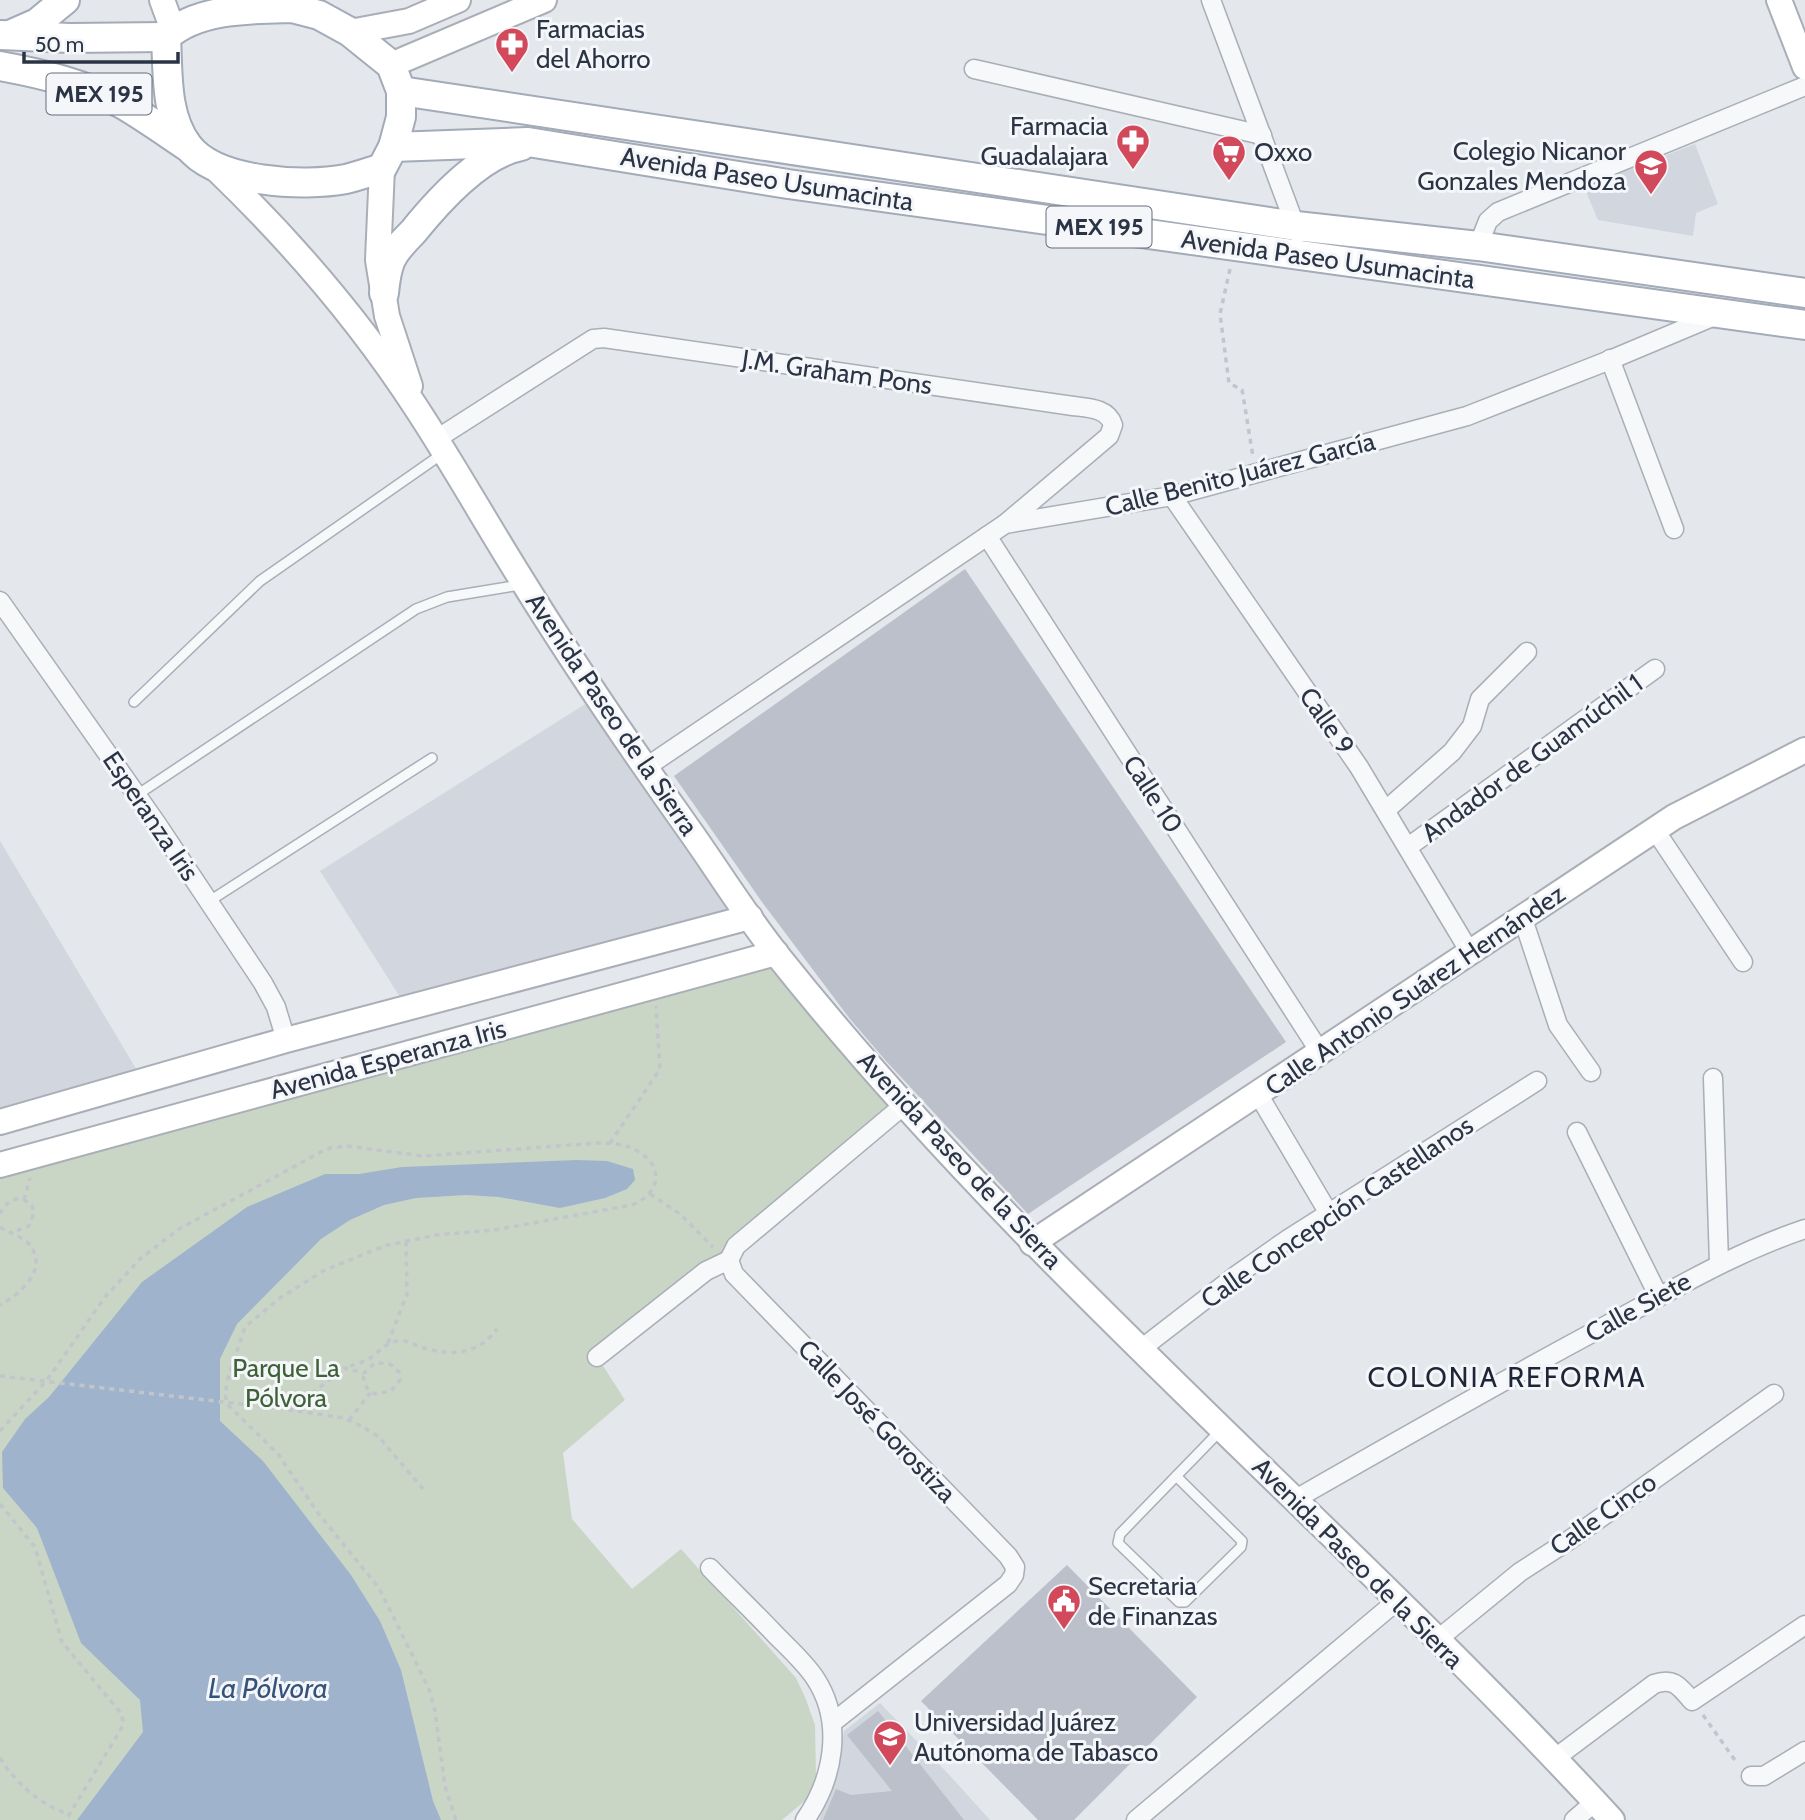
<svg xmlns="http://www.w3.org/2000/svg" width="1805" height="1820" viewBox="0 0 1805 1820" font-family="Cabin,sans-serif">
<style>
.built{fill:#d2d6de}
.green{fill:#c9d6c5}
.water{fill:#9fb4cc}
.building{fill:#bbc0ca}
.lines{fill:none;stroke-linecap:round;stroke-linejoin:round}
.lane-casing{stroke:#a9aeb7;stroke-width:12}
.street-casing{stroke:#a9aeb7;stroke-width:21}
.secondary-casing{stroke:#a9aeb7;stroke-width:28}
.primary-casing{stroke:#a3abb8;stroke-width:32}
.path{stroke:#c2c5cb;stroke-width:3.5;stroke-dasharray:5 5;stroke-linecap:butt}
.lane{stroke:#f7f8fa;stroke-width:9}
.street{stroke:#f7f8fa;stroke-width:18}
.secondary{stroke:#fff;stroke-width:24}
.primary{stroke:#fff;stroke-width:28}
.labels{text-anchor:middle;stroke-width:6;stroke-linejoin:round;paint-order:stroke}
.shield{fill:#f4f6f9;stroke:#676e7b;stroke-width:2}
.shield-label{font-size:24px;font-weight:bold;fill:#2b3445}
.poi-label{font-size:26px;fill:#2b3445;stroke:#f4f6f9;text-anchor:start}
.street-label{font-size:26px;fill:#2b3445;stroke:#f4f6f9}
.park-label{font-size:26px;fill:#3f6138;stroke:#f4f6f9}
.neighbourhood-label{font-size:28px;letter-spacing:2px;fill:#1d2536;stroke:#f4f6f9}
.water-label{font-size:28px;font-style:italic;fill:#34527a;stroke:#f4f6f9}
</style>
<rect width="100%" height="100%" fill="#e4e7ec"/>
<g class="built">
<polygon points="1695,144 1718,204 1696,213 1693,236 1598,220 1584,187"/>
<polygon points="598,696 750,917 407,1008 320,871"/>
<polygon points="0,841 144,1082 0,1122"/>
<polygon points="880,1703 953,1779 990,1820 819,1820 835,1780 844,1731"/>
</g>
<polygon class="green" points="776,953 904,1105 598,1358 625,1400 563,1453 572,1519 632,1589 681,1549 796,1678 805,1697 815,1725 816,1778 808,1798 782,1820 0,1820 0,1165"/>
<polygon class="water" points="577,1160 607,1161 633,1169 635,1180 627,1189 605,1198 560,1208 499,1197 466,1195 416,1198 384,1205 350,1220 321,1239 237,1324 220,1359 220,1421 263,1461 351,1575 380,1621 401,1670 433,1801 441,1820 77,1820 143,1732 140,1700 81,1643 37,1528 3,1488 2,1452 25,1419 49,1397 142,1282 247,1207 325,1174 359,1174 402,1167"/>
<g class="building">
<polygon points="965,569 1286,1042 1028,1214 886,1061 850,1019 762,902 674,776"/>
<polygon points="1067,1565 1197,1697 1074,1820 1038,1820 921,1701"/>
<polygon points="878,1711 964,1820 823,1820 836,1789 851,1795 892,1791 847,1735"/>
</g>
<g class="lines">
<g class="lane-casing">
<g id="lane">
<polyline points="134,702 260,581 442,454"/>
<polyline points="137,795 416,609 447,597 520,585"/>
<polyline points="208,902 432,758"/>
<polyline points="1176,1476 1242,1541 1241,1547 1185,1602 1179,1602 1118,1543 1120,1534 1220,1431"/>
</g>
</g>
<g class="street-casing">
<g id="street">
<polyline points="1211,0 1298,233"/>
<polyline points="974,69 1262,135"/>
<polyline points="1478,246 1488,221 1498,212 1805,86"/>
<polyline points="1610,359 1674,529"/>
<path d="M435,440l147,-94 11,-7 11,-1 469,68c15,2 35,2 40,19l-4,11 -104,88"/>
<polyline points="1172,496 1359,767 1471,954"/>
<polyline points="987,536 1320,1052"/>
<polyline points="0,601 157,824 263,983 276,1007 286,1040"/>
<polyline points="645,768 1005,524 1172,496 1467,416 1610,360 1717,315"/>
<polyline points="1386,810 1452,752 1472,726 1480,699 1527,652"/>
<polyline points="1655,830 1743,962"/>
<polyline points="1408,847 1655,669"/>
<polyline points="1523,919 1558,1025 1591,1072"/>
<polyline points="1713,1078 1719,1263"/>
<polyline points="1258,1094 1328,1212"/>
<polyline points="1577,1132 1659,1297"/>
<polyline points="729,1260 734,1274 1008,1556 1015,1567 1014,1575 1008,1584 832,1723"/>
<polyline points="729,1260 736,1246 904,1105"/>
<polyline points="1141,1349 1238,1274 1288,1239 1537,1081"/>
<polyline points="597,1357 706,1271 729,1260"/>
<path d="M1294,1500c103,-59 206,-118 311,-174 68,-36 126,-72 200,-97"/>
<path d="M710,1568c20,21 41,41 61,62 14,15 32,30 44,48 29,44 19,100 -10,142"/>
<polyline points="1437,1640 1520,1572 1568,1541 1774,1394"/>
<path d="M1554,1759l100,-75c20,-7 26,3 38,17l113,-76"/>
<polyline points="1751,1776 1764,1776 1805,1751"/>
<polyline points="1136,1820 1398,1600"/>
<polyline points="1574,1820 1595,1802"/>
</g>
</g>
<g class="secondary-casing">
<g id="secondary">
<polyline points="162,0 173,30"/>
<polyline points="1779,0 1805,67"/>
<polyline points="350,32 409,21 458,0"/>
<polyline points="391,65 544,0"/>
<path d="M214,167c75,72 146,154 203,242 36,55 68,112 103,168 53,86 111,171 170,254 29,41 56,85 88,125 250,314 563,569 834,864"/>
<polyline points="382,168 378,260 387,316 410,386"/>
<polyline points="0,1122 286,1040 750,917"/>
<polyline points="0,1165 776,953"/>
<polyline points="1032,1243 1674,817 1805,750"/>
</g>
</g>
<g class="primary-casing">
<g id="primary">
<path d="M292,8l27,7 31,17 41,33 10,26v26l-8,30 -11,21c-12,4 -24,8 -36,11 -42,8 -130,4 -158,-33 -23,-30 -20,-73 -22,-109 31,-29 86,-28 126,-29z"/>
<polyline points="12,34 37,23 65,0"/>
<polyline points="0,35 70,38 166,37"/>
<path d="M0,66c43,8 85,18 124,39 22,13 43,28 64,42"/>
<polyline points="401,91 1296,226 1478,246 1805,293"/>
<polyline points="393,147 528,142 788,184 1805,325"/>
<path d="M384,293c1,-10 2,-21 6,-31 4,-11 15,-22 23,-30 25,-31 67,-78 108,-86"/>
</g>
</g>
<g class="path">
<polyline points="1230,269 1220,314 1229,383 1242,390 1243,395 1253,457"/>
<polyline points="610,1143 660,1069 656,1006"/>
<polyline points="650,1194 680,1214 713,1247"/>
<polyline points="24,1200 30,1178"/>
<path d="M0,1214c7,-15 20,-21 32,-8l2,7 -5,13 -18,7"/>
<path d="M0,1227c9,6 22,9 29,17 21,25 -9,50 -29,61"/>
<polyline points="388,1343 407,1294 406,1242"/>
<path d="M350,1366c6,-2 14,-4 20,-8 9,-6 16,-16 28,-17 9,-1 17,4 26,7 28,8 54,7 73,-19"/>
<polyline points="0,1376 284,1409 344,1418 361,1426 378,1436 423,1489"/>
<path d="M286,1408l18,-8 40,-32 20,5 11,-10 15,1 9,8 1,8 -9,11 -16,3c-8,-4 -13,-11 -11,-21"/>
<polyline points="349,1420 371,1392"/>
<path d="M0,1431l47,-51 58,-83 35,-38 39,-30 142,-77 9,-4 17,-2 76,10 175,-13c16,0 31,1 44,11 24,17 14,42 -10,51l-138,25 -58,5 -52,11 -61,25 -43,27 -35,29 -17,51 -3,16 2,10 51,50 40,59 61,75 50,101 6,22 10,75 11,34"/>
<polyline points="0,1504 35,1547 62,1642 119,1711 123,1720 121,1729 66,1820"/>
<polyline points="1703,1715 1737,1763"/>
<path d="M0,1758c16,25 39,46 68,56"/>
</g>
<use href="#lane" class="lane"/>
<use href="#street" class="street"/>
<use href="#secondary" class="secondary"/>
<use href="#primary" class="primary"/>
</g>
<defs>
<g id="pharmacy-pin" transform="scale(1.75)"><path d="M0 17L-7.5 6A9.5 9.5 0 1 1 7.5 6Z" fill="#d1495b" stroke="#f4f6f9"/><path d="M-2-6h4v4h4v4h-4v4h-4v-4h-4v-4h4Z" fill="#fff"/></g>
<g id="supermarket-pin" transform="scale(1.75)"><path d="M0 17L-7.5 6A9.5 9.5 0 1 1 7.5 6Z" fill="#d1495b" stroke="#f4f6f9"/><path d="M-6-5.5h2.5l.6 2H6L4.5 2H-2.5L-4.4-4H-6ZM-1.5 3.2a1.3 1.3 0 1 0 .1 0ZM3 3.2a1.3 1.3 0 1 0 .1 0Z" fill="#fff"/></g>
<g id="school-pin" transform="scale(1.75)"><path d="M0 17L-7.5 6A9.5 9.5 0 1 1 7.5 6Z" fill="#d1495b" stroke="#f4f6f9"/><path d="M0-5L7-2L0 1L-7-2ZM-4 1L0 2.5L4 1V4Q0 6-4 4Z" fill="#fff"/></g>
<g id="civic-pin" transform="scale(1.75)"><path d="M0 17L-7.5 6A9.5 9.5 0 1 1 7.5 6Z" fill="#d1495b" stroke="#f4f6f9"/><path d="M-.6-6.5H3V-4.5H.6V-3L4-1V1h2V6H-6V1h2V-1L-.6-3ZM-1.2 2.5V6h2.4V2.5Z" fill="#fff"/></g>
<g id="university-pin" transform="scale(1.75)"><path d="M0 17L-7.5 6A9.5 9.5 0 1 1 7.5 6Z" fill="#d1495b" stroke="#f4f6f9"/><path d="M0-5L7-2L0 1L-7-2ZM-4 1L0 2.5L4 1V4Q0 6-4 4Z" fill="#fff"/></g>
</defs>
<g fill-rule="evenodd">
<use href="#pharmacy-pin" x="512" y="44"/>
<use href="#pharmacy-pin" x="1133" y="141"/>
<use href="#supermarket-pin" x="1229" y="152"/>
<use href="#school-pin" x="1651" y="166"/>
<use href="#civic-pin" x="1064" y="1601"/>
<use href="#university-pin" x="890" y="1737"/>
</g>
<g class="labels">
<g class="shield">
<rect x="46.5" y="73.5" width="105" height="41" rx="5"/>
<rect x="1046.5" y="206.5" width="105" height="41" rx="5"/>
</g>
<g class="shield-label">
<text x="99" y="102">MEX 195</text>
<text x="1099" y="235">MEX 195</text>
</g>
<g class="poi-label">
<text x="536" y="38">Farmacias<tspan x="536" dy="30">del Ahorro</tspan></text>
<text x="1108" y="135" text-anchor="end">Farmacia<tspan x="1108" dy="30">Guadalajara</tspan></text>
<text x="1626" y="160" text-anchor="end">Colegio Nicanor<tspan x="1626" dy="30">Gonzales Mendoza</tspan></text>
<text x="1254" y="161">Oxxo</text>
<text x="1088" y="1595">Secretaria<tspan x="1088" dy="30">de Finanzas</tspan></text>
<text x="914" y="1731">Universidad Juárez<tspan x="914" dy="30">Autónoma de Tabasco</tspan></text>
</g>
<g class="street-label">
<text transform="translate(767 179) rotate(9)" y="9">Avenida Paseo Usumacinta</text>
<text transform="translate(1328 259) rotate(8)" y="9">Avenida Paseo Usumacinta</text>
<text transform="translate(837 372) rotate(8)" y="9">J.M. Graham Pons</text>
<text transform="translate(1240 474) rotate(-14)" y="9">Calle Benito Juárez García</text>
<text transform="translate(612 714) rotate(56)" y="9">Avenida Paseo de la Sierra</text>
<text transform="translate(1327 721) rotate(55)" y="9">Calle 9</text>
<text transform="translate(1532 758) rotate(-36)" y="9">Andador de Guamúchil 1</text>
<text transform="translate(1153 794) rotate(57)" y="9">Calle 10</text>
<text transform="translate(151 816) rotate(56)" y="9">Esperanza Iris</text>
<text transform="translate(1415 990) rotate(-34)" y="9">Calle Antonio Suárez Hernández</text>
<text transform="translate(388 1059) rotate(-15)" y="9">Avenida Esperanza Iris</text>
<text transform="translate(960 1160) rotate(47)" y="9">Avenida Paseo de la Sierra</text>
<text transform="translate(1337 1212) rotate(-34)" y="9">Calle Concepción Castellanos</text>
<text transform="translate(1638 1307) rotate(-29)" y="9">Calle Siete</text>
<text transform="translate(877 1421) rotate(46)" y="9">Calle José Gorostiza</text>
<text transform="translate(1603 1514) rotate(-35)" y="9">Calle Cinco</text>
<text transform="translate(1358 1563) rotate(45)" y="9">Avenida Paseo de la Sierra</text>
</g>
<g class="park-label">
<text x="286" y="1377">Parque La<tspan x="286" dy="30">Pólvora</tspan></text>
</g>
<g class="neighbourhood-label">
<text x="1507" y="1387">COLONIA REFORMA</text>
</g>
<g class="water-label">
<text x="268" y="1698">La Pólvora</text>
</g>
</g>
<path d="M24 52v10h154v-10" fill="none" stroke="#2b3445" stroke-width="3.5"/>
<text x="35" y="52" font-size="21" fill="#2b3445" stroke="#f4f6f9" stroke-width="5" paint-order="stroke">50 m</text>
</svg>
